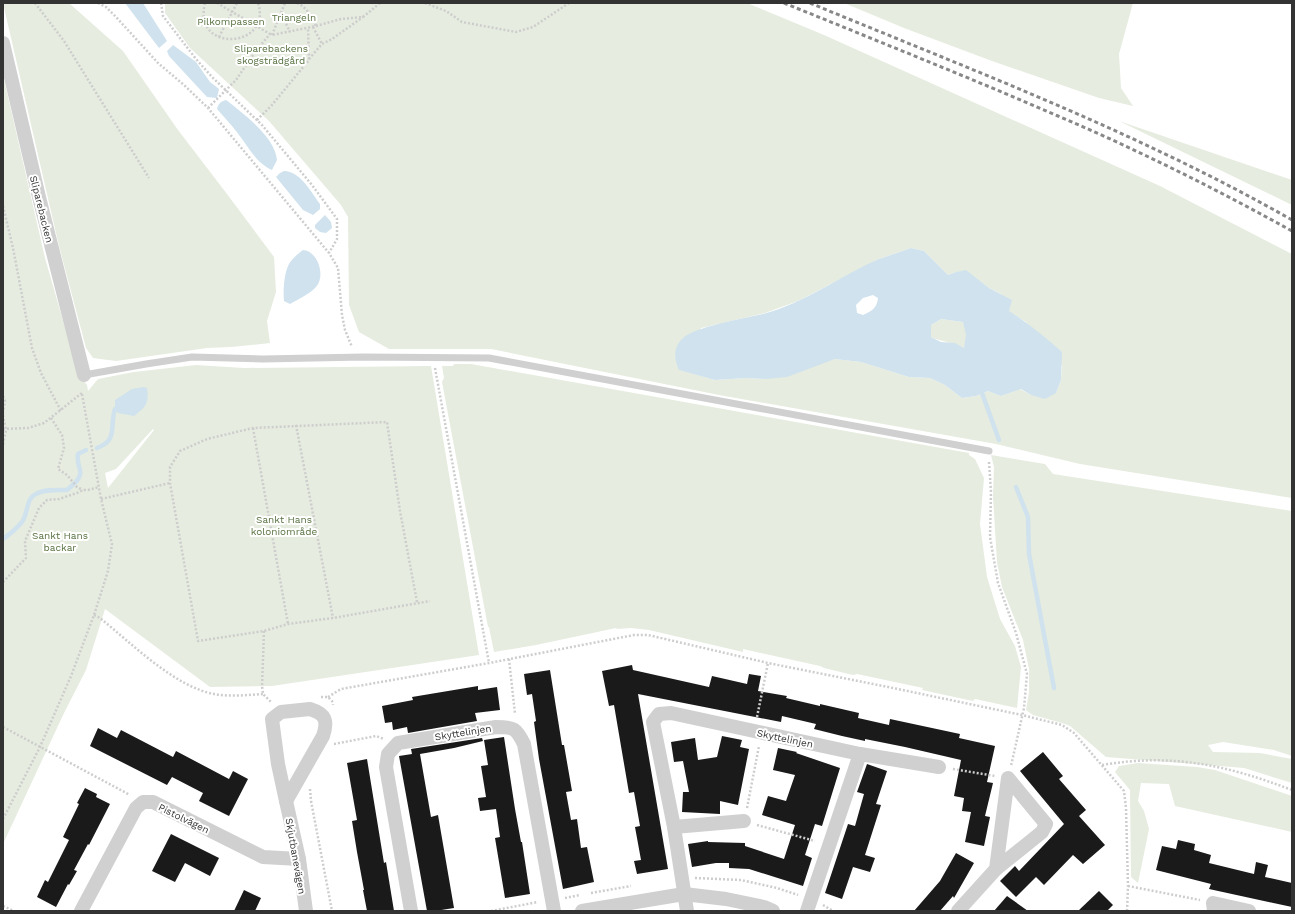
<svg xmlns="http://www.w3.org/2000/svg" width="1295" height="914" viewBox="0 0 1295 914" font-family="'Work Sans',sans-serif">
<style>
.green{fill:#e6ecdf;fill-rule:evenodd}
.water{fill:#cfe2ee;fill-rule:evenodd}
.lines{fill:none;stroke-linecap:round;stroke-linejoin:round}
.stream{stroke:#cfe2ee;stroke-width:4.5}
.building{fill:#1a1a1a}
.path{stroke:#cdcdcd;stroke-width:2.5;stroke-dasharray:2 2;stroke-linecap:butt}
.service{stroke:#d0d0d0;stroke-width:7}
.minor{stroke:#d0d0d0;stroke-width:14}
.rail{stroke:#888;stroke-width:3;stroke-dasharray:4 3;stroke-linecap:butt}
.labels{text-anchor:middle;stroke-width:4;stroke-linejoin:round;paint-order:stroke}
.park-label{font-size:10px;fill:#56703f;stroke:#fff}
.street-label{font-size:10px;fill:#333;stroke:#fff}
</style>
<rect width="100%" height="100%" fill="#fff"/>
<g class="green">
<polygon points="3,3 69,3 123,51 178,130 227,194 274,257 276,292 267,321 270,343 231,347 207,348 116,361 93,358 86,348 59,246"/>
<path d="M165,3h582l77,32 336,151 132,68v244l-212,-34 -84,-20 -277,-49 -228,-46h-102l-30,-17 -10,-27 -1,-88 -7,-12 -72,-84 -79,-73 -25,-35zM911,248l13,3 24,24 8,-3 10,-1 23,17 12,6 7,17 18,11 36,44 -1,14 -5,13 -25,2 -11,-6 -19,7 -13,-5 -12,5 -14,2 -17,-13 -15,-7 -21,-1 -48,-15 -26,-3 -69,20 -20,-1 -31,2 -35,-10 21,-42 64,-15 33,-12 81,-42z"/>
<polygon points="844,3 1133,3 1119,54 1121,88 1133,106 1099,98 992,61 904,28"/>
<path d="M3,75l42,183 33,115 9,12 1,6 10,-12 36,-7 62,-7 48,3 187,-2 48,289 -207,31 -62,1 -105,-78 -19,61 -22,43 -61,131zM153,429l1,1 -46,58 -3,-15 11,-4z"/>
<polygon points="1119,121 1292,180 1292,205"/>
<path d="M941,319l22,3 5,13 -4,13c-11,-6 -22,-6 -33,-11v-12z"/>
<polygon points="454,364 471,364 969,453 969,455 975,459 984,478 980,524 987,577 1000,619 1015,646 1021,667 1017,708 975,699 973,701 922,690 923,688 857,674 853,675 824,668 820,666 743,649 743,652 649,630 631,628 617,629 616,628 536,645 494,652 489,627 488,627 442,382 444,378 442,366 453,366"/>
<polygon points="991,455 1045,464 1053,474 1292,511 1292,756 1274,750 1223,742 1208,745 1213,752 1260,753 1292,759 1292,783 1244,768 1106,757 1070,726 1062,723 1033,715 1026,710 1029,692 1029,669 1023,640 1002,587 997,562 993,496 994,467"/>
<polygon points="1138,763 1197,767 1215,770 1292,796 1292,832 1175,806 1169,784 1141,783 1138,801 1144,811 1149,829 1138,883 1131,877 1130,790 1115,772 1119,766"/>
</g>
<g class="water">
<polygon points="125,3 143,3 167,41 159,48"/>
<polygon points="173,45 196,62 210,82 219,89 217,98 207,97 169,56 167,51"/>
<path d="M226,100c18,14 49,37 51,60l-5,10c-17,-7 -25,-26 -36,-39 -6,-8 -13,-15 -19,-22 1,-5 4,-8 9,-9z"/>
<path d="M284,171c16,0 27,21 36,33v5l-7,6 -10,-5 -27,-33 4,-4z"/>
<polygon points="325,215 331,222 332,228 326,233 320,232 315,228 315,225"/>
<path d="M911,248l13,3 24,24 8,-3 10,-2 23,18 23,12 -3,11c19,12 36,26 53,41l-1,28 -5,13 -11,6 -14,-4 -10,-6 -20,7 -13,-5 -12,5 -14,2 -17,-13 -15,-7 -21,-1 -48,-15 -26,-3 -48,18 -21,2 -20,-1 -31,2 -36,-10c-5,-11 -6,-22 3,-31 11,-12 63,-21 81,-25 42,-11 77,-38 116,-55 11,-4 22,-7 32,-11zM873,295l5,3c-1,10 -6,13 -15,17l-6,-2 -1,-8 7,-7zM941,319l22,3 3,13 -2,13 -9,-5 -14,-1 -10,-5v-12z"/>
<path d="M303,250c15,1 23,26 13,37 -5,6 -19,13 -26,17l-6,-3c-1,-10 0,-32 7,-40 3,-4 8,-8 12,-11z"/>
<path d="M143,387l4,1c2,15 -1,19 -13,28l-16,-3 -3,-4v-9l17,-11z"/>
</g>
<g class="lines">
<g class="stream">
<polyline points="982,393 999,440"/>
<path d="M97,448c22,-8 12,-22 18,-39"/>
<polyline points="1016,487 1028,517 1029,554 1054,688"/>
<path d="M3,539c7,-5 14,-11 19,-17 6,-8 4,-24 14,-28 9,-5 21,-4 31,-4 6,-5 15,-12 13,-20 -2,-7 -3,-9 -2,-16l8,-4"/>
</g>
</g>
<g class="building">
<polygon points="632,665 633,670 709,687 712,676 747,684 749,674 761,676 758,691 787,696 786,698 820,706 820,704 859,713 858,718 889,725 890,719 960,734 959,738 995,746 987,782 993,783 985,816 990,817 984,846 965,842 971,812 962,811 964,798 954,796 961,760 905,747 865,739 865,741 842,736 814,729 816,724 782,716 781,722 638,694 668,869 637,874 634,861 641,860 635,827 640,826 634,792 629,793 614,705 609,706 602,671"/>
<polygon points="550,670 562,745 564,745 572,791 566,792 571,820 577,819 581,848 587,847 594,882 563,889 539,759 534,722 536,721 532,694 527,695 524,674"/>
<polygon points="478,686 478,690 497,687 500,710 475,713 477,721 408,733 407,727 393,730 392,722 385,723 382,706 413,700 412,697"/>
<polygon points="98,728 117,738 121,730 173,757 176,751 229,779 233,771 248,779 229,816 199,801 203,793 172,777 167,785 90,746"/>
<polygon points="722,736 742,740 740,747 749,749 738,805 720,801 720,814 682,812 683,792 689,792 683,761 674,762 671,742 695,738 698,760 717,757"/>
<polygon points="504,737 515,809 521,842 522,842 530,894 505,898 495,838 500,837 496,809 480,811 478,798 486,797 481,766 488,765 484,740"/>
<polygon points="482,738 483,741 454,748 420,754 431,817 438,815 454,908 435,911 427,911 399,756 412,754 411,749"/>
<polygon points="778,748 797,752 796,753 840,768 822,826 815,824 805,855 812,858 803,886 749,869 729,868 729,863 716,863 692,867 688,844 708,841 708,842 745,843 745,846 784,859 795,825 762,815 768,796 786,801 795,775 773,770"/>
<polygon points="1043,752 1063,776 1059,779 1086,810 1079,816 1105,845 1083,864 1073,855 1044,885 1036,877 1016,897 1000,881 1015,866 1019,871 1064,824 1020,771"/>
<polygon points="367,759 384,863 386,862 394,911 367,911 363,890 364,890 357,852 352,821 357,820 347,763"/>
<polygon points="867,764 887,771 876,804 881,805 865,855 875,858 870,872 853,867 842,899 825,893 848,824 855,826 864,794 857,792"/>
<polygon points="85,788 97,794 96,797 110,804 89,845 88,844 74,870 77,871 69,885 68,884 56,907 37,897 45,880 48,882 69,840 63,837 79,804 77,803"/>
<polygon points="171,834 219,858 210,876 185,863 175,882 152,871"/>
<polygon points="1178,840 1195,844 1194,850 1211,855 1209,863 1254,874 1256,862 1268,865 1265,877 1292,883 1292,907 1209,889 1211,884 1156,870 1162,846 1176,849"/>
<polygon points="956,853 974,863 954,898 953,896 940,911 914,911 940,881"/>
<polygon points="244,890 261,898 255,911 234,911"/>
<polygon points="1099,891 1113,905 1107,911 1078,911"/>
<polygon points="1007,896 1028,911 994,911"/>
</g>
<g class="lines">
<g class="path">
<polyline points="35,3 64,41 149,178"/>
<polyline points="98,3 106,7 116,17 158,63 184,85 208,108 329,253 338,268 342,315 345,330 352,347"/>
<polyline points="161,3 163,16 196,59 212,77 262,125 312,185 337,219 337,239 329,253"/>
<path d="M205,3c-13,51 68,45 53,0"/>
<polyline points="217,3 270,34"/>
<path d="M297,3c10,4 15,15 19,23"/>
<polyline points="425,3 446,11 462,22 516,32 533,27 569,3"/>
<polyline points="281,13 290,32"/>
<polyline points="313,27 322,44"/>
<polyline points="272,35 285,3"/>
<polyline points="219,37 237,3"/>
<polyline points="309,59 322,44 332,39 363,17"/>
<polyline points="208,108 236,80 255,52 270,34 272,35 316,26 341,19 363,17 380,3"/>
<polyline points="257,120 272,105 309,60 308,28"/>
<polyline points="3,206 13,248 32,348 41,373 61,411"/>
<polyline points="435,368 489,663"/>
<polyline points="3,396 5,401 3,413"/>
<polyline points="3,415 6,430 3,445"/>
<polyline points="51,418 62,435 64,448 58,469 67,475 77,487 83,490"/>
<polyline points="296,425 333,618"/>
<polyline points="253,428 288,624"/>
<polyline points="3,429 28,428 44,423 82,393"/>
<polyline points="989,462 991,492 990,537 998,583 1016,633 1027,674 1024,708 1011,766"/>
<polyline points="101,499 170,483"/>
<polyline points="3,582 26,558 25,541 39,508 47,500 59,499 77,493 83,490 88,490 99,487"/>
<polyline points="417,602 400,511 387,422 253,428 207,439 180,451 170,467 170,483 198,641 264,631 288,624 333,618 430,601"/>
<path d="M94,615l6,3c31,25 75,69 114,76 16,3 33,1 49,0"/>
<polyline points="264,631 262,686 263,694 272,703"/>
<polyline points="509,659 515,714"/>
<polyline points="321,697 328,697 332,701 333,705"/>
<polyline points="328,697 341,689 489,663 634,635 648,635 768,663 893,688 1022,715 1062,725 1074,733 1124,791 1126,808 1128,886 1127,911"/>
<polyline points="757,717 768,663"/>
<polyline points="3,727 130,795"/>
<polyline points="334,744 376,736 384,739"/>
<path d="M1102,765c71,-12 124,0 190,25"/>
<polyline points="953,769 995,776"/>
<polyline points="310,789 311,801 332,911"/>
<polyline points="747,808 759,746"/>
<polyline points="3,819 40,747 71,676 94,615 108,571 112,544 101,499 82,394"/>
<polyline points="757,825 815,841"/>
<polyline points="695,878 741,880 777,888 798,895"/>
<polyline points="1128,886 1200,900"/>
<polyline points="591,893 631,886"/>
<polyline points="565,898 580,895"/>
<polyline points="823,905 833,911"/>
<polyline points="3,906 14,911"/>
<polyline points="491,911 538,902"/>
</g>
<polyline class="service" points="84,375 146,364 192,357 263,359 363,357 489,358 989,451"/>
<g class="minor">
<polyline points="3,43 39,197 84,375"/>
<path d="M310,709c16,5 18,12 13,27l-37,65 -8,-37 -6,-45 9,-7z"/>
<polyline points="860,754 939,767"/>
<polyline points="286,801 299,859 306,911"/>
<polyline points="674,827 744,821"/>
<polyline points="81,911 136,808 143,802 153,802 263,857 299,859"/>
<path d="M411,911l-25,-144 2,-13 10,-11 98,-16c18,0 20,1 28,17l30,167"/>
<polyline points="582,911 684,894 726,899 764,907 773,911"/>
<polyline points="687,911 674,827 653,722 659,714 671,713 860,754 807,911"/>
<polyline points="958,911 996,869 1042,832 1046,824 1008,778 996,869"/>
<polyline points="1214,911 1213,903 1249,911"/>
</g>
<g class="rail">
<path d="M784,3c91,37 184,74 274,113 80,34 158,73 234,115"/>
<path d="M810,3c118,49 238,95 353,150 44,21 87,43 129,67"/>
</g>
</g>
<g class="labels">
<g class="park-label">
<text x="294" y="21">Triangeln</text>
<text x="231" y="25">Pilkompassen</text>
<text x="271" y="52">Sliparebackens<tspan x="271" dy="12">skogsträdgård</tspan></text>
<text x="284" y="523">Sankt Hans<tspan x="284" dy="12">koloniområde</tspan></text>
<text x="60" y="539">Sankt Hans<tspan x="60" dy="12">backar</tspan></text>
</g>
<g class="street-label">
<text transform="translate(42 209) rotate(76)" y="4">Sliparebacken</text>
<text transform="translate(463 732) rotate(-9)" y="4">Skyttelinjen</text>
<text transform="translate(785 738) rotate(12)" y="4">Skyttelinjen</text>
<text transform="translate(184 818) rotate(26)" y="4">Pistolvägen</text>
<text transform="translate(296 856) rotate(80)" y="4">Skjutbanevägen</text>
</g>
</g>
<rect width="1295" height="914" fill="none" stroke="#333333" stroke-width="8"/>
</svg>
